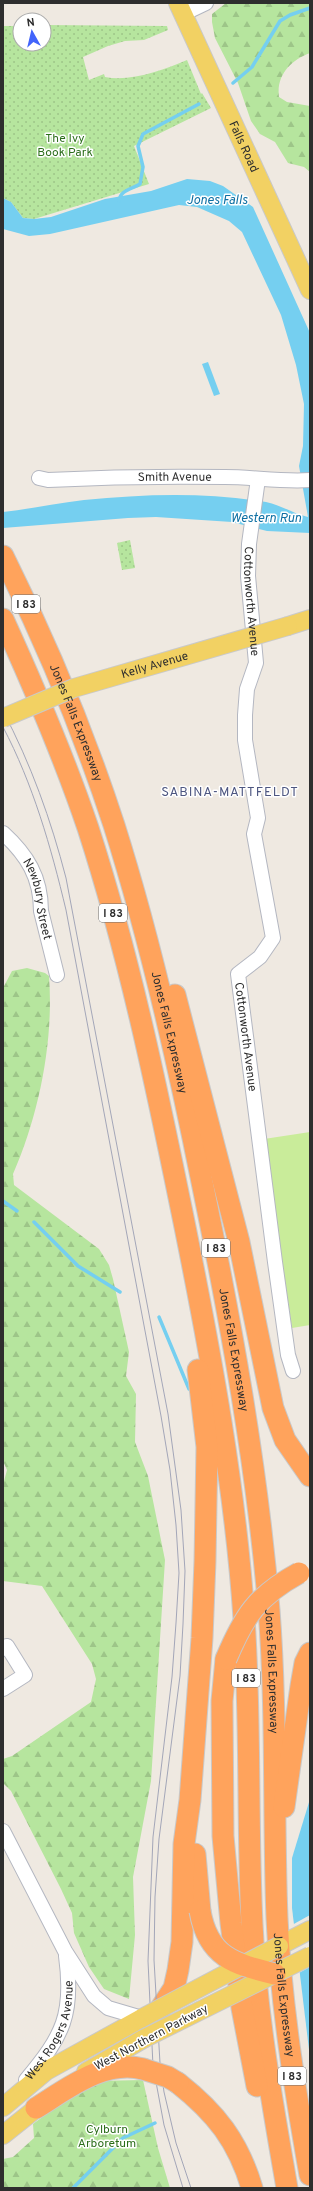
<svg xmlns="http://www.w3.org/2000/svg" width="313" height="2191" viewBox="0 0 313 2191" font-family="Overpass,sans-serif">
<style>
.green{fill:url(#green-dots)}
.forest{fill:url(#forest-firs)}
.pitch{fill:#c9ec9a}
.water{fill:#75cff0}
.pier{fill:#efe9e1}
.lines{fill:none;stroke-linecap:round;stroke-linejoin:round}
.stream{stroke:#75cff0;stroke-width:3.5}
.minor-casing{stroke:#b4b7c1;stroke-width:16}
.major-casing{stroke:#c9c9c9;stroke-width:20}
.highway-casing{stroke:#c9c9c9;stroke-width:23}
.minor{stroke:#fff;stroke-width:14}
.major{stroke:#f2d163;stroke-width:18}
.highway{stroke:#ffa35c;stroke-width:21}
.tram{stroke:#a3a6b8;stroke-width:1}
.major-bridge-casing{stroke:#c9c9c9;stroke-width:20;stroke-linecap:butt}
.highway-bridge-casing{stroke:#c9c9c9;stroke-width:23;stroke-linecap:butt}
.major-bridge{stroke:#f2d163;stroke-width:18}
.highway-bridge{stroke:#ffa35c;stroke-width:21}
.labels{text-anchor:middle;stroke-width:3;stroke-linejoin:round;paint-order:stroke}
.shield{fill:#fff;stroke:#6d6d6d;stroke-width:1}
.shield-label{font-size:11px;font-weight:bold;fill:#2e2e2e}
.park-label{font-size:12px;fill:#2c6e1b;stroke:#fff}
.street-label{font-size:12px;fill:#2e2e2e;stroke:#fff}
.water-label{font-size:13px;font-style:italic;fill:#0d6fa3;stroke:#fff}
.neighbourhood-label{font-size:13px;letter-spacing:1px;fill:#4d5680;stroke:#fff}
</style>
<defs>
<pattern id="green-dots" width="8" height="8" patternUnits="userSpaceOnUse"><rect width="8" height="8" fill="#b6e59e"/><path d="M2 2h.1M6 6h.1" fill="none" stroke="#9dc588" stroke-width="1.8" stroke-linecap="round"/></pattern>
<pattern id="forest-firs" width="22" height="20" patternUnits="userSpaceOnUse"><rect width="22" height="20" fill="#b6e59e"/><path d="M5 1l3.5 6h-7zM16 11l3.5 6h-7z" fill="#9dc588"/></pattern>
</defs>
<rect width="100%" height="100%" fill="#efe9e1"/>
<g class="green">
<path d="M44,25l123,1 1,4 -24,10 -19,1 -17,5 -25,11 6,23 15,-6 1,3c26,5 58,-7 82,-17l14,34 1,-1 9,15 -77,38 15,38 -115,35 -11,-1 -12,-16 -8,-4v-172h17v18h24z"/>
<polygon points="130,540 135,568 122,570 117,543"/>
</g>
<g class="forest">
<path d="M226,3h84v50c-19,7 -34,22 -31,44l8,5 23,4v66l-6,-5 -16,-4 -13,-21 -15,-8 -9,-13 -13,-38 -23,-45 -3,-16v-8z"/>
<path d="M27,968l18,5 4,3c5,65 -10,139 -36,198l1,11 85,64 10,16 4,14 16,73 -3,24 10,18 -1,48 13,34 17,84 -14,221 -18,96 2,58 -6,64 -25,-10 -15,-22 -15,-34 -2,-20 -11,-24 -50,-98 -8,-8v-24l9,-3 79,-54 5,-23 -4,-15 -50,-78 -39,-5v-96l4,-15 -4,-9v-473l9,-17z"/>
<polygon points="143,2080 158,2148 170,2188 3,2188 3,2159 13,2157 34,2138 33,2124 80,2089 97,2081"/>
</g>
<polygon class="pitch" points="310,1132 310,1325 292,1328 264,1139"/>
<g class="water">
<path d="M187,179l23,2 13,5 30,21 57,126v200l-43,-2 -35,-9 -76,-5 -28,1 -125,10v-16c27,-3 54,-9 81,-12 61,-6 121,-8 182,2 15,3 28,12 42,15l-9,-51 4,-20 1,-42 -8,-39 -15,-50 -39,-83 -13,-11 -32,-14 -18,-2 -129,29 -21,2 -26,-7v-31l8,4 12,16 11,1 17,-2 54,-18 46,-8z"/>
<polygon points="208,362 220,394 214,396 202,364"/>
<polygon points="310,1799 310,2058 292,1908 292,1858"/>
</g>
<polygon class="pier" points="310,1915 310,1967 297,1974 292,1925"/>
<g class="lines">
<g class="stream">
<polyline points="233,83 252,67 280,21 290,15 310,8"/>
<path d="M119,201c1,-11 13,-12 21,-17l3,-17 -5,-21 5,-12 56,-30"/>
<polyline points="3,1201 17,1211"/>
<polyline points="34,1222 78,1266 120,1292"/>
<polyline points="159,1317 189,1389"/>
<polyline points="73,2188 123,2138 155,2123"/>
</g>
<g class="minor-casing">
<g id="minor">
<polyline points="183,14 206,3"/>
<path id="s1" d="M39,478l9,2c59,-3 118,-4 177,-3 28,0 56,5 85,3"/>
<path id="s2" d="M258,479l-9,65 -1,32 8,87 -9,26 -2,26v25l13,78 -4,16 2,11 17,93 -13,19 -22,17 37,288 13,93 5,16"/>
<path id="s3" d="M3,833c24,22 38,44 38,78l16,64"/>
<polyline points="3,1649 7,1646 25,1675 3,1689"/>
<polyline points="3,1831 65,1951 94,1996 108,2008 142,2018"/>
<path id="s4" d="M26,2080c37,-44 48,-66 40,-124"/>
</g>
</g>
<g class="major-casing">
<g id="major">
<path id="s5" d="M178,3l132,287"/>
<polyline points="288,626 310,619"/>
<polyline points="279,1946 310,1930"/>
<polyline points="86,2072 143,2039"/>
<polyline points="3,2107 46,2071 142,2018"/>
<polyline points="3,2135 48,2099"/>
</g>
</g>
<g class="highway-casing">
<g id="highway">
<path id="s6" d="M3,556c43,86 81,177 111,269 37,117 64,237 88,357 29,141 55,283 67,428 8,102 4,206 8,308 4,87 18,172 33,257"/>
<path d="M3,619c31,68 61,138 85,209 42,130 70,266 97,399 26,129 50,259 59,391 7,102 3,204 8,306 4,89 20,177 35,264"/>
<polyline points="175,995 239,1242 273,1408 285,1440 310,1476"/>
<polyline points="226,1659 222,1701 223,1836 231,1923 242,2008 257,2086"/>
<polyline points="284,1807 301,1686 305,1663 310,1653"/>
<polyline points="195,1854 200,1911"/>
<polyline points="161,2008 174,1988 178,1970 182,1942 184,1844 190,1800 202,1638 205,1561 207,1447 198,1370"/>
<path d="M178,2083c38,30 60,58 74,105"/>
<path d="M36,2108c31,-19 68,-49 107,-39"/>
</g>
</g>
<use href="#minor" class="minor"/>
<use href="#major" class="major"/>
<use href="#highway" class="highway"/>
<g class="tram">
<path d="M3,711c28,53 48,109 63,167l102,536 13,96 4,61 -2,53 -3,52 -21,163 -4,58 -1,63 6,103 4,29 12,51 15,45"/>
<path d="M3,727c30,57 48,120 63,183l95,506 9,54 6,55 3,48 -3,50 -4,54 -19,160 -5,124 5,105 11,59 19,63"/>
</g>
<g class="major-bridge-casing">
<g id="major-bridge">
<path id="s7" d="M3,718l71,-30 214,-62"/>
<polyline points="142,2018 279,1946"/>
<polyline points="143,2039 310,1956"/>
</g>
</g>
<g class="highway-bridge-casing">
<g id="highway-bridge">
<path d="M226,1659c18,-43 31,-63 73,-86"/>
<path d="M200,1911c8,46 34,53 75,63"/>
<polyline points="143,2069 168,2077 178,2083"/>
</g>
</g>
<use href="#major-bridge" class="major-bridge"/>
<use href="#highway-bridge" class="highway-bridge"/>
</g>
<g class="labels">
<g class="shield">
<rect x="12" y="595" width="28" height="18" rx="3"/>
<rect x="99" y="904" width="28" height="18" rx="3"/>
<rect x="202" y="1239" width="28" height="18" rx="3"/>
<rect x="232" y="1669" width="28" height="18" rx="3"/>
<rect x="278" y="2067" width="28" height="18" rx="3"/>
</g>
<g class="shield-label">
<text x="26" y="608">I 83</text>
<text x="113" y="917">I 83</text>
<text x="216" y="1252">I 83</text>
<text x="246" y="1682">I 83</text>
<text x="292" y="2080">I 83</text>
</g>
<g class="park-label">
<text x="65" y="142">The Ivy<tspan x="65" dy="14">Book Park</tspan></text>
<text x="107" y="2133">Cylburn<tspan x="107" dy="14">Arboretum</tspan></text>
</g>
<g class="street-label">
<text dy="4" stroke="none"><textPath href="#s5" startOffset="158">Falls Road</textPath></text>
<text dy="4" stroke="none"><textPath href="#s1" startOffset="136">Smith Avenue</textPath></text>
<text dy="4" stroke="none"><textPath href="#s2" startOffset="123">Cottonworth Avenue</textPath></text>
<text dy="4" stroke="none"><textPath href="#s7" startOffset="161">Kelly Avenue</textPath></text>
<text dy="4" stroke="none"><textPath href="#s6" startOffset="182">Jones Falls Expressway</textPath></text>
<text dy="4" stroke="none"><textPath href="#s3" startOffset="77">Newbury Street</textPath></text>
<text dy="4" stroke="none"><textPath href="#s6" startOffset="506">Jones Falls Expressway</textPath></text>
<text dy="4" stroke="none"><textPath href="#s2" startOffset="579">Cottonworth Avenue</textPath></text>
<text dy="4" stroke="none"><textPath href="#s6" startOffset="830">Jones Falls Expressway</textPath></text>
<text dy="4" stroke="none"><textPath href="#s6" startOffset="1154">Jones Falls Expressway</textPath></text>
<text dy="4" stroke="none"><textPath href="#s6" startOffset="1478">Jones Falls Expressway</textPath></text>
<text dy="4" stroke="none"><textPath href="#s4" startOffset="57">West Rogers Avenue</textPath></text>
<text transform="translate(151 2037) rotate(-28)" y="4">West Northern Parkway</text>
</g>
<g class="water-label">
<text x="217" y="204">Jones Falls</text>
<text x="266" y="522">Western Run</text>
</g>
<g class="neighbourhood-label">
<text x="230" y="796">SABINA-MATTFELDT</text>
</g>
</g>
<rect width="313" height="2191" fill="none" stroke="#2e2e2e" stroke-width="8"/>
<g transform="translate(32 32) rotate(352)"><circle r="19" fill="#ffffff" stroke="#ababab"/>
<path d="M0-3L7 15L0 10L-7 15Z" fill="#4264fb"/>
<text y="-6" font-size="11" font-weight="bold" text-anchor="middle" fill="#2e2e2e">N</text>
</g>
</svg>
